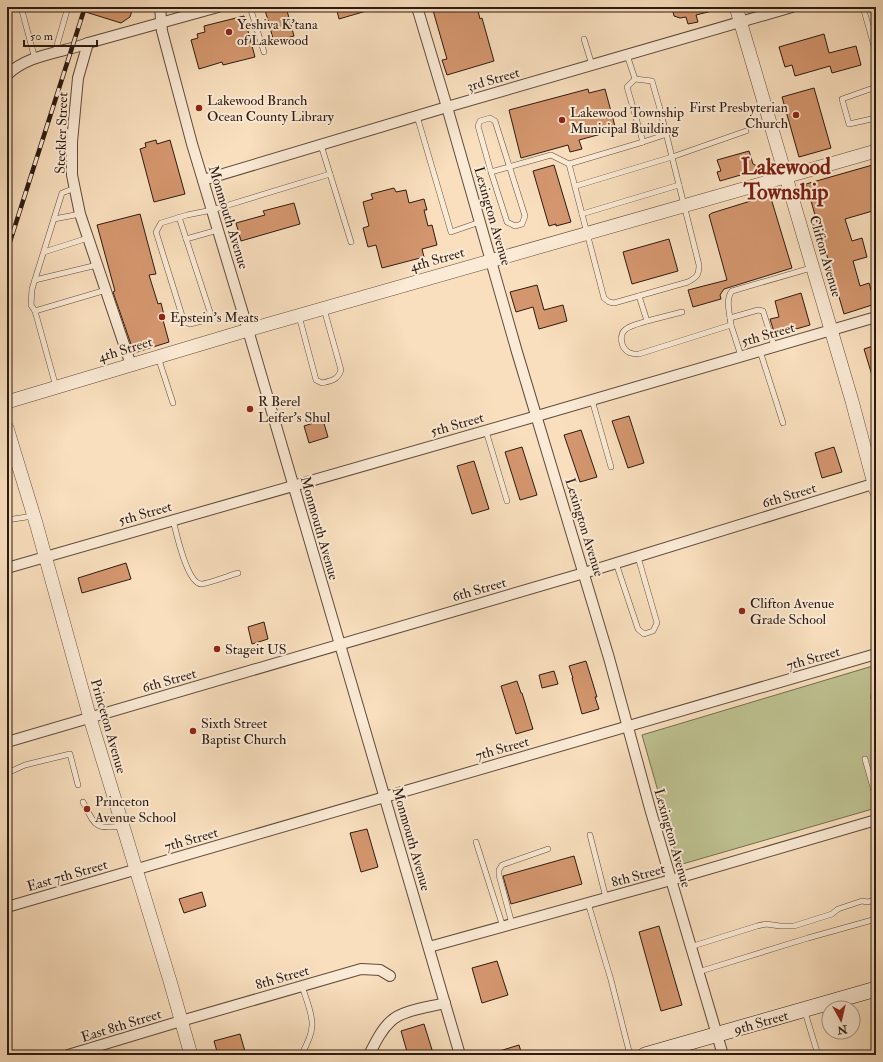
<svg xmlns="http://www.w3.org/2000/svg" width="883" height="1062" viewBox="0 0 883 1062" font-family="'IM FELL Double Pica',serif">
<style>
.green{fill:#bec191;stroke:#766e52}
.building{fill:#d4966e;stroke:#2d1a12}
.lines{fill:none;stroke-linecap:round;stroke-linejoin:round}
.service-casing{stroke:#604b3d;stroke-width:6}
.minor-casing{stroke:#604b3d;stroke-width:12}
.tertiary-casing{stroke:#604b3d;stroke-width:14}
.secondary-casing{stroke:#2d1a12;stroke-width:16}
.service{stroke:#fbead5;stroke-width:5}
.minor{stroke:#fbead5;stroke-width:10}
.tertiary{stroke:#fbead5;stroke-width:13}
.secondary{stroke:#fbead5;stroke-width:15}
.rail-casing{stroke:#2d1a12;stroke-width:4.5}
.rail{stroke:#fbead5;stroke-width:3;stroke-dasharray:9;stroke-linecap:butt}
.poi-dot{fill:#8f2418;stroke:#fbead5;stroke-width:1.5}
.labels{text-anchor:middle;stroke-width:4;stroke-linejoin:round;paint-order:stroke}
.poi-label{font-size:14px;fill:#2d1a12;stroke:#fbead5;text-anchor:start}
.street-label{font-size:14px;fill:#2d1a12;stroke:#fbead5}
.town-label{font-size:22px;font-weight:bold;fill:#7a1f14;stroke:#fbead5}
</style>
<rect width="100%" height="100%" fill="#f9dfbe"/>
<filter id="stains"><feTurbulence type="fractalNoise" baseFrequency=".005" numOctaves="4"/><feColorMatrix values="0 0 0 0 .2 0 0 0 0 .09 0 0 0 0 .02 0 0 0 .5 -.17"/></filter>
<radialGradient id="worn" r=".72"><stop offset=".6" stop-color="#630" stop-opacity="0"/><stop offset="1" stop-color="#630" stop-opacity=".3"/></radialGradient>
<polygon class="green" points="876,665 876,808 679,865 642,735"/>
<g class="building">
<polygon points="76,7 133,7 130,17 121,23 76,9"/>
<polygon points="277,7 286,7 294,36 274,42 265,10"/>
<polygon points="336,7 373,7 373,9 339,19"/>
<polygon points="432,7 477,7 480,19 482,18 494,61 447,75 442,60 447,59"/>
<polygon points="672,7 716,7 716,10 696,15 698,22 688,24 686,17 680,18 674,16"/>
<polygon points="244,16 255,57 223,65 222,62 199,69 191,40 198,38 197,34 205,32 204,26"/>
<polygon points="824,34 829,53 856,46 861,65 832,73 830,66 795,76 792,65 785,67 779,47"/>
<polygon points="814,88 831,148 799,157 782,97"/>
<polygon points="588,89 589,93 605,89 616,130 579,140 582,149 570,152 568,145 521,158 509,110"/>
<polygon points="156,140 157,144 170,140 185,194 154,202 140,149 146,147 145,143"/>
<polygon points="749,151 753,164 757,166 758,173 751,172 720,181 717,172 721,171 717,160"/>
<polygon points="876,164 876,210 845,219 852,241 862,238 867,257 853,261 860,286 869,283 873,296 872,305 844,314 806,184"/>
<polygon points="554,165 571,222 556,226 556,224 549,226 533,171"/>
<polygon points="394,188 396,192 406,190 409,203 424,199 427,210 424,210 428,226 432,225 437,245 422,249 424,257 382,268 376,245 368,247 363,228 369,226 363,202 373,199 371,194"/>
<polygon points="770,195 792,268 724,289 720,295 721,299 693,307 688,290 727,280 709,215 712,213"/>
<polygon points="294,203 300,224 241,241 236,223 265,215 263,211"/>
<polygon points="140,214 156,274 149,275 158,304 161,303 165,319 163,320 169,342 134,353 113,292 115,291 97,225"/>
<polygon points="669,239 678,271 632,284 623,252"/>
<polygon points="537,285 544,310 563,305 567,321 539,329 533,307 516,312 510,292"/>
<polygon points="801,293 810,325 775,335 770,319 779,317 775,301"/>
<polygon points="876,345 876,381 874,382 864,349"/>
<polygon points="629,416 644,463 628,468 612,421"/>
<polygon points="323,420 328,437 309,443 304,426"/>
<polygon points="581,430 597,477 580,482 564,435"/>
<polygon points="522,447 537,495 520,500 505,452"/>
<polygon points="834,447 842,472 822,478 815,453"/>
<polygon points="474,461 489,509 472,514 457,466"/>
<polygon points="126,563 131,579 82,593 78,578"/>
<polygon points="264,622 268,639 252,644 248,627"/>
<polygon points="586,661 597,697 595,697 599,709 582,714 572,678 573,678 569,666"/>
<polygon points="554,671 558,684 542,688 539,675"/>
<polygon points="517,681 521,693 522,693 533,729 516,734 501,686"/>
<polygon points="367,829 378,867 361,872 350,833"/>
<polygon points="574,856 582,884 511,904 503,876"/>
<polygon points="202,892 206,906 184,913 179,899"/>
<polygon points="659,926 682,1005 661,1011 639,932"/>
<polygon points="497,961 508,995 482,1003 472,968"/>
<polygon points="424,1024 433,1053 431,1054 432,1055 408,1055 401,1031"/>
<polygon points="240,1034 246,1055 218,1055 214,1041"/>
<polygon points="519,1045 522,1055 493,1055 493,1053"/>
</g>
<g class="lines">
<g class="service-casing">
<g id="service">
<polyline points="21,7 35,59"/>
<polyline points="250,7 264,52"/>
<polyline points="863,7 876,53"/>
<polyline points="584,39 592,65"/>
<polyline points="55,52 68,7"/>
<polyline points="627,55 635,79"/>
<polyline points="635,79 652,81 660,109 679,185"/>
<polyline points="876,87 842,99 849,124 876,118"/>
<polyline points="417,116 451,232 480,222"/>
<polyline points="643,142 667,134"/>
<polyline points="321,145 351,242"/>
<polyline points="569,164 582,214"/>
<polyline points="491,172 478,126 480,121 490,118 495,121 525,216 522,224 515,226 507,222 491,172 551,155 569,164 643,142 627,87 635,79"/>
<path d="M679,185l20,80c0,10 -2,12 -11,17l-74,21 -5,-1 -5,-4 -22,-84z"/>
<polyline points="576,186 672,157 746,131"/>
<polyline points="75,188 62,193 32,289 31,305 35,311 106,290"/>
<polyline points="179,217 210,312 206,320 190,324 184,322 156,232 161,223 187,215 212,210 330,174"/>
<polyline points="54,219 80,214"/>
<polyline points="186,239 218,230"/>
<polyline points="44,252 88,238"/>
<polyline points="35,280 97,265"/>
<polyline points="639,296 647,321 682,312"/>
<polyline points="35,311 56,387"/>
<path d="M299,316l17,64 6,3c9,-2 16,-3 19,-13l-17,-61"/>
<polyline points="730,318 758,310 763,311 774,346"/>
<path d="M647,321c-6,2 -16,4 -21,8 -8,6 -5,20 4,24 3,1 6,1 9,1l92,-29 10,31"/>
<path d="M731,325c-1,-10 -6,-26 1,-34l79,-23"/>
<polyline points="760,351 783,423"/>
<polyline points="158,357 173,403"/>
<polyline points="592,400 611,467"/>
<polyline points="486,431 507,501"/>
<polyline points="7,520 33,516"/>
<path d="M173,520c3,12 14,63 28,64 6,0 30,-9 37,-11"/>
<polyline points="616,563 638,629 644,634 653,631 657,623 638,557"/>
<polyline points="876,690 873,696 876,705"/>
<polyline points="865,759 876,798"/>
<polyline points="7,773 25,765 70,754 78,785"/>
<path d="M83,802c12,23 11,28 38,24"/>
<polyline points="590,835 606,898"/>
<polyline points="476,842 503,927"/>
<polyline points="7,895 10,906"/>
<polyline points="588,903 611,980 630,1055"/>
<polyline points="512,924 499,875 499,870 502,865 548,849"/>
<polyline points="690,947 757,926 766,924 780,926 794,926 832,914 838,909 862,901 868,902 876,899"/>
<polyline points="698,972 808,938 876,919"/>
<polyline points="805,1012 818,1055"/>
<path d="M301,1055c18,-30 11,-38 1,-69"/>
</g>
</g>
<g class="minor-casing">
<g id="minor">
<polyline points="160,7 162,31 192,144 248,330 460,1055"/>
<polyline points="417,7 447,107 517,352 609,658 651,812 723,1055"/>
<path d="M7,75c21,-21 55,-22 81,-32"/>
<polyline points="203,180 447,107 792,7"/>
<polyline points="131,365 80,214 72,175 72,142 78,78 88,43 218,7"/>
<polyline points="7,568 537,416 876,317"/>
<polyline points="7,742 584,573 876,483"/>
<polyline points="7,907 876,654"/>
<polyline points="429,947 671,880 876,820"/>
<polyline points="68,1055 181,1021 361,969 380,970 390,976"/>
<path d="M369,1055c6,-12 12,-25 22,-34 11,-11 39,-14 54,-18"/>
</g>
</g>
<g class="tertiary-casing">
<g id="tertiary">
<polyline points="736,7 852,401 876,491"/>
<polyline points="7,402 248,330 876,151"/>
<polyline points="7,428 36,523 90,718 170,981 191,1055"/>
</g>
</g>
<g class="secondary-casing">
<polyline id="secondary" points="645,1055 876,989"/>
</g>
<use href="#service" class="service"/>
<use href="#minor" class="minor"/>
<use href="#tertiary" class="tertiary"/>
<use href="#secondary" class="secondary"/>
<g class="rail-casing">
<polyline id="rail" points="7,251 85,7"/>
</g>
<use href="#rail" class="rail"/>
</g>
<g class="poi-dot">
<circle cx="229" cy="32" r="4"/>
<circle cx="199" cy="108" r="4"/>
<circle cx="796" cy="115" r="4"/>
<circle cx="562" cy="120" r="4"/>
<circle cx="162" cy="317" r="4"/>
<circle cx="250" cy="409" r="4"/>
<circle cx="742" cy="611" r="4"/>
<circle cx="217" cy="649" r="4"/>
<circle cx="193" cy="731" r="4"/>
<circle cx="87" cy="809" r="4"/>
</g>
<g class="labels">
<g class="poi-label">
<text x="237" y="29">Yeshiva K'tana<tspan x="237" dy="16">of Lakewood</tspan></text>
<text x="207" y="105">Lakewood Branch<tspan x="207" dy="16">Ocean County Library</tspan></text>
<text x="788" y="112" text-anchor="end">First Presbyterian<tspan x="788" dy="16">Church</tspan></text>
<text x="570" y="117">Lakewood Township<tspan x="570" dy="16">Municipal Building</tspan></text>
<text x="170" y="322">Epstein's Meats</text>
<text x="258" y="406">R Berel<tspan x="258" dy="16">Leifer's Shul</tspan></text>
<text x="750" y="608">Clifton Avenue<tspan x="750" dy="16">Grade School</tspan></text>
<text x="225" y="654">Stageit US</text>
<text x="201" y="728">Sixth Street<tspan x="201" dy="16">Baptist Church</tspan></text>
<text x="95" y="806">Princeton<tspan x="95" dy="16">Avenue School</tspan></text>
</g>
<g class="street-label">
<text transform="translate(493 79) rotate(-16)" y="5">3rd Street</text>
<text transform="translate(61 133) rotate(-88)" y="5">Steckler Street</text>
<text transform="translate(493 216) rotate(74)" y="5">Lexington Avenue</text>
<text transform="translate(229 217) rotate(73)" y="5">Monmouth Avenue</text>
<text transform="translate(826 256) rotate(74)" y="5">Clifton Avenue</text>
<text transform="translate(437 259) rotate(-16)" y="5">4th Street</text>
<text transform="translate(768 334) rotate(-16)" y="5">5th Street</text>
<text transform="translate(125 349) rotate(-17)" y="5">4th Street</text>
<text transform="translate(457 424) rotate(-16)" y="5">5th Street</text>
<text transform="translate(789 495) rotate(-17)" y="5">6th Street</text>
<text transform="translate(145 513) rotate(-16)" y="5">5th Street</text>
<text transform="translate(585 527) rotate(73)" y="5">Lexington Avenue</text>
<text transform="translate(320 528) rotate(74)" y="5">Monmouth Avenue</text>
<text transform="translate(479 589) rotate(-16)" y="5">6th Street</text>
<text transform="translate(813 658) rotate(-16)" y="5">7th Street</text>
<text transform="translate(169 680) rotate(-16)" y="5">6th Street</text>
<text transform="translate(109 726) rotate(74)" y="5">Princeton Avenue</text>
<text transform="translate(502 748) rotate(-16)" y="5">7th Street</text>
<text transform="translate(673 838) rotate(74)" y="5">Lexington Avenue</text>
<text transform="translate(191 839) rotate(-16)" y="5">7th Street</text>
<text transform="translate(412 839) rotate(74)" y="5">Monmouth Avenue</text>
<text transform="translate(67 875) rotate(-16)" y="5">East 7th Street</text>
<text transform="translate(638 875) rotate(-15)" y="5">8th Street</text>
<text transform="translate(282 977) rotate(-16)" y="5">8th Street</text>
<text transform="translate(761 1022) rotate(-16)" y="5">9th Street</text>
<text transform="translate(121 1025) rotate(-17)" y="5">East 8th Street</text>
</g>
<g class="town-label">
<text x="786" y="174">Lakewood<tspan x="786" dy="25">Township</tspan></text>
</g>
</g>
<rect width="883" height="1062" fill="none" stroke="#f9dfbe" stroke-width="24"/>
<rect x="8" y="8" width="867" height="1046" fill="none" stroke="#2d1a12" stroke-width="2"/>
<rect x="12" y="12" width="859" height="1038" fill="none" stroke="#2d1a12"/>
<g transform="translate(841 1020) rotate(172)"><circle r="19" fill="#fbead5" stroke="#a99787"/>
<path d="M0-3L7 15L0 10L-7 15Z" fill="#8f2418"/>
<text y="-6" font-size="11" font-weight="bold" text-anchor="middle" fill="#2d1a12">N</text>
</g>
<path d="M24 40v6h73v-6" fill="none" stroke="#2d1a12" stroke-width="2"/>
<text x="30" y="40" font-size="12" fill="#2d1a12" stroke="#fbead5" stroke-width="3" paint-order="stroke">50 m</text>
<rect width="100%" height="100%" filter="url(#stains)"/>
<rect width="100%" height="100%" fill="url(#worn)"/>
</svg>
